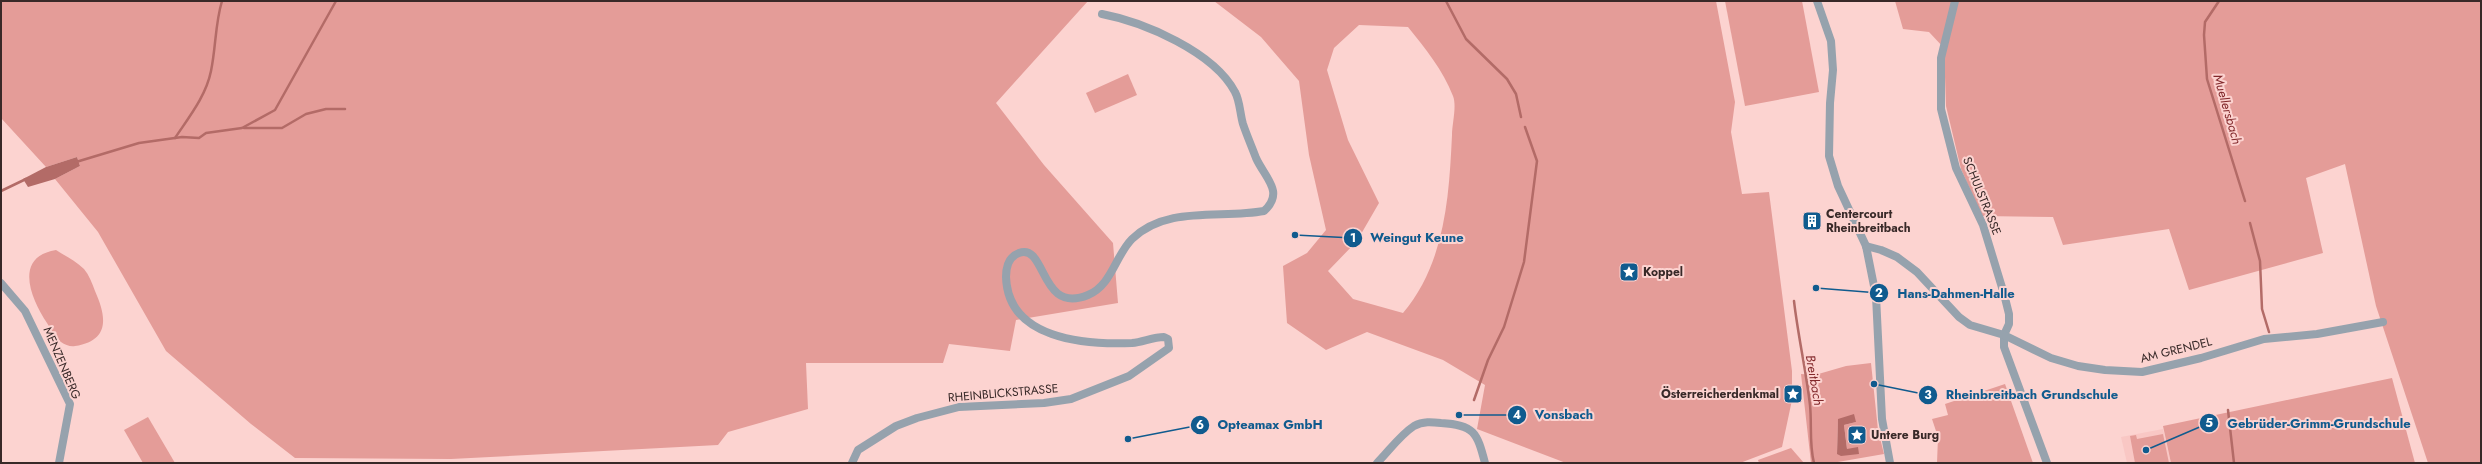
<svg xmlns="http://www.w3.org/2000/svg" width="2482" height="464" viewBox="0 0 2482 464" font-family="Jost,sans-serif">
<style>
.built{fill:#f9c7c4}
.green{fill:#e49c98;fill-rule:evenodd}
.water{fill:#b36b67}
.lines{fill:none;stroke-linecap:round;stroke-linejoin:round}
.stream{stroke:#b36b67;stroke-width:2.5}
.minor{stroke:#96a2ad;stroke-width:8}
.labels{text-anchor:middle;stroke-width:4;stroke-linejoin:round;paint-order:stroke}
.street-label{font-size:12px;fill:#382928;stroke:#fcd3d0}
.poi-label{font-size:12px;font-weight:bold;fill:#382928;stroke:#fcd3d0;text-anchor:start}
.water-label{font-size:13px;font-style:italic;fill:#82282b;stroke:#fcd3d0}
.leader{fill:none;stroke:#105b8e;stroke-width:1.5}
.callout-dot{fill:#105b8e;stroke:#fcd3d0;stroke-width:1.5}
.mark-label{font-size:12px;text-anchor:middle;font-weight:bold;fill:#fff}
.callout-label{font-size:13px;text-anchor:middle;font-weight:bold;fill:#105b8e;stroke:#fcd3d0;stroke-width:4;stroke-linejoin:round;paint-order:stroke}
</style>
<rect width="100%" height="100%" fill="#fcd3d0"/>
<polygon class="built" points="2163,429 2171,463 2127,463 2121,437"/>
<g class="green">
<polygon points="1,1 1088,1 996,103 1044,165 1113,243 1118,303 1016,320 1010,351 949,344 943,363 806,363 808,409 728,432 718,445 451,459 295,458 251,424 166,351 98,232 55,179 80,166 77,157 46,167 1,118"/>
<path d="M1214,1h502l19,101 -4,30 11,62 27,-2 23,179v29l-10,47 -42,16h-174l-89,-34 8,-44 -42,-25 -76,-28 -41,18 -39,-27 -4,-57 24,-13 19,-23 -17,-75 -10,-74 -38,-44zM1359,25l49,2c17,21 35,43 45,69 4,10 -1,28 -1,39 -3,63 -7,128 -49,178l-50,-14 -25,-28 29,-30 22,-38 -31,-63 -21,-70 7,-22z"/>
<polygon points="1725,1 1802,1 1819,92 1745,106"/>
<polygon points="1895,1 2481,1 2481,463 2428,463 2376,306 2345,164 2306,178 2323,253 2189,290 2169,229 2063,245 2053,217 1982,216 1961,169 1946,106 1944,48 1929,32 1903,29"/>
<polygon points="1128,74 1137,95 1095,113 1086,93"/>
<path d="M56,250c9,6 20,11 28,19 5,6 8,14 11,22 11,25 16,49 -20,55 -4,1 -10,-1 -14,-4 -6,-4 -10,-13 -14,-19 -16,-24 -34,-66 9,-73z"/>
<path d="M1871,363l7,67 6,24 -52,9h-21l-10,-89 14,1 31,-9zM1838,420l18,2 -12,3 3,24h9l-19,5z"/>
<polygon points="2392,378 2415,463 2171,463 2163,426"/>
<polygon points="2005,384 2033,463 1937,463 1938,437 1932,419 1948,415 1945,404"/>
<polygon points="148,417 175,463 143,463 124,430"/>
<polygon points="2163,434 2169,463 2135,463 2130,436 2136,435 2137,439"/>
<polygon points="1791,448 1804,463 1759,463 1758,460"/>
</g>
<g class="water">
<polygon points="77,157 80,166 55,179 28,187 23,179 46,167"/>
<polygon points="1854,414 1856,422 1844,425 1847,449 1858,447 1859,454 1841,456 1837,454 1838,419"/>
</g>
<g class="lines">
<g class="stream">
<polyline points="1446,1 1466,39 1507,79 1516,94 1521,117"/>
<polyline points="2219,1 2205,22 2204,35 2207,79 2245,201"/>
<polyline points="244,128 282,128 306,114 326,109 345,109"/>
<path d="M175,138c14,-21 31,-42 36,-67 5,-24 4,-47 11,-70"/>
<polyline points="76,162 139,143 182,137 199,138 206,133 242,128 275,110 336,1"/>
<polyline points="1,191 26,179"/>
<polyline points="2250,223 2260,261 2262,309 2269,332"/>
<path d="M1794,301c4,35 12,69 16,104 2,19 -1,39 4,58"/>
<polyline points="1474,400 1488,360 1504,327 1524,262 1537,161 1525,127"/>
<polyline points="2228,410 2234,463"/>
</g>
<g class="minor">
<polyline points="1817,1 1831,41 1833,70 1830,103 1829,156 1838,186 1866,246 1876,296 1882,419 1890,463"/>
<polyline points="1955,1 1941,58 1941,109 1956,168 1983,225 2004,294 2009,314 2009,324 2004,335 2004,347 2047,463"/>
<polyline points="1866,246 1881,250 1897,257 1917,272 1959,317 1970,325 2004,335 2051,358 2078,366 2105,370 2142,372 2201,358 2264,339 2317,334 2383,322"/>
<polyline points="1,283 25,311 70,404 59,463"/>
<path d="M852,463l6,-13 38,-24 21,-8 42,-11 85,-4 27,-4 58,-23 40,-28 -1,-9 -4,-2c-11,0 -21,5 -32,6 -48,2 -124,-4 -126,-66 0,-10 2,-20 13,-24 28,-10 20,62 69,42 24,-10 27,-39 44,-56 35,-34 89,-20 132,-28 21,-19 1,-33 -8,-53 -4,-11 -9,-22 -13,-34 -3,-10 -3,-23 -8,-32 -21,-40 -91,-70 -133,-78"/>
<path d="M1377,463c12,-12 23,-28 37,-37 9,-5 18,-4 27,-3 33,2 36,9 44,40"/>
</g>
</g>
<defs>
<g id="building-square" transform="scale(1)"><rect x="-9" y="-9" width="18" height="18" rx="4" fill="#105b8e" stroke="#fcd3d0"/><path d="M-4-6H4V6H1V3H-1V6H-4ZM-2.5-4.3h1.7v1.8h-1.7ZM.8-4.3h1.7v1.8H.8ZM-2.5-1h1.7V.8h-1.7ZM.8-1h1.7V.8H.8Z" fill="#fff"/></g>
<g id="sight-square" transform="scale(1)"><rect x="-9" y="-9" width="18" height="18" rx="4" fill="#105b8e" stroke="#fcd3d0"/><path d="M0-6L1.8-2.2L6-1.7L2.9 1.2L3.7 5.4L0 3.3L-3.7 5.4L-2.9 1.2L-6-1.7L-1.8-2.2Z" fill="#fff"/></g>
</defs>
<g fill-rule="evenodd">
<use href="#building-square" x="1812" y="221"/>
<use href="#sight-square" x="1629" y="272"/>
<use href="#sight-square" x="1793" y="394"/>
<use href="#sight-square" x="1857" y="435"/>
</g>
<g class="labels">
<g class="street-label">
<text transform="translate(1982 196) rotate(68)" y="4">SCHULSTRASSE</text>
<text transform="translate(2176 350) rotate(-14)" y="4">AM GRENDEL</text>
<text transform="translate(62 363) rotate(67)" y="4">MENZENBERG</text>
<text transform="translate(1003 393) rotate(-5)" y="4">RHEINBLICKSTRASSE</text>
</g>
<g class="poi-label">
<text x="1826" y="218">Centercourt<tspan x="1826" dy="14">Rheinbreitbach</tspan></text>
<text x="1643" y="276">Koppel</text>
<text x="1779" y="398" text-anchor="end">Österreicherdenkmal</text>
<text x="1871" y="439">Untere Burg</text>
</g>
<g class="water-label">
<text transform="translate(2228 109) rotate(74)" y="5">Muellersbach</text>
<text transform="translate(1815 380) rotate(80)" y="5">Breitbach</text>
</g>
</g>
<path class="leader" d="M1295 235L1353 238M1816 288L1879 293M1874 384L1928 395M1459 415L1517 415M2146 450L2209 423M1128 439L1200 425"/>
<g class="callout-dot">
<circle cx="1295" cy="235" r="4"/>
<circle cx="1816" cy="288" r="4"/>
<circle cx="1874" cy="384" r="4"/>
<circle cx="1459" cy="415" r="4"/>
<circle cx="2146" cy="450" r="4"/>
<circle cx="1128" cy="439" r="4"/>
<circle cx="1353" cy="238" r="10"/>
<circle cx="1879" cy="293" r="10"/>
<circle cx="1928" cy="395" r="10"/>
<circle cx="1517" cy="415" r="10"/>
<circle cx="2209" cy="423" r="10"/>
<circle cx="1200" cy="425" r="10"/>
</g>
<g class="mark-label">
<text x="1353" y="242">1</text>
<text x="1879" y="297">2</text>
<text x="1928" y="399">3</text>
<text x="1517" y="419">4</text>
<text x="2209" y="427">5</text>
<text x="1200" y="429">6</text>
</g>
<g class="callout-label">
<text x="1417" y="242">Weingut Keune</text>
<text x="1956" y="298">Hans-Dahmen-Halle</text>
<text x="2032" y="399">Rheinbreitbach Grundschule</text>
<text x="1564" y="419">Vonsbach</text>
<text x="2319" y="428">Gebrüder-Grimm-Grundschule</text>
<text x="1270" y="429">Opteamax GmbH</text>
</g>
<rect width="2482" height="464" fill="none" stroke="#382928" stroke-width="4"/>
</svg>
